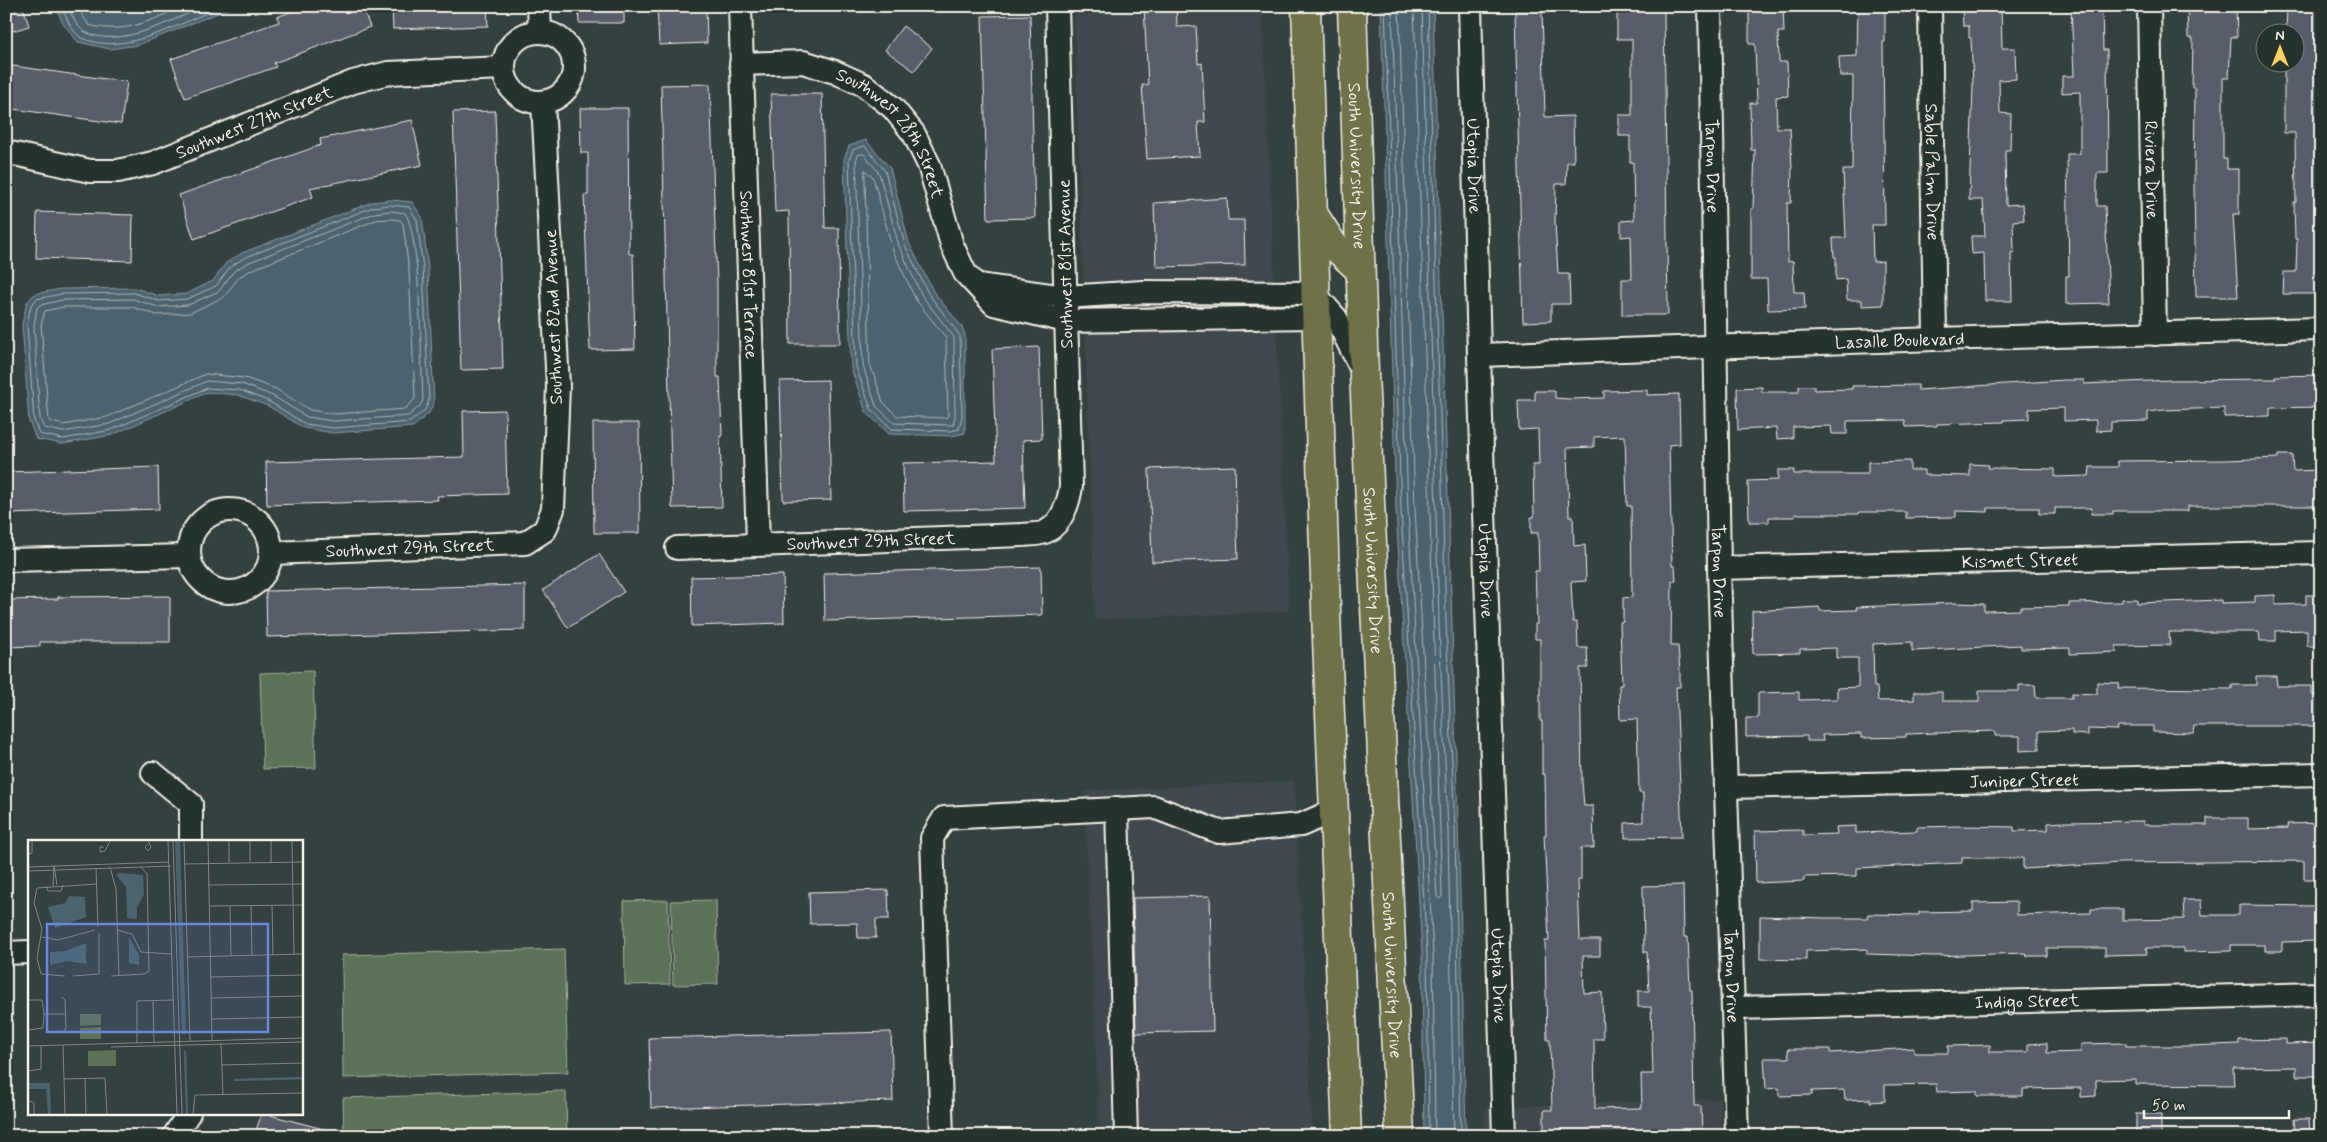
<svg xmlns="http://www.w3.org/2000/svg" width="2327" height="1142" viewBox="0 0 2327 1142" font-family="Mynerve,sans-serif">
<style>
.built{fill:#40494d}
.green{fill:#5c7358;stroke:#a8b2a0}
.water{fill:#4b636f;stroke:#8f9c9f}
.lines{fill:none;stroke-linecap:round;stroke-linejoin:round}
.shore{stroke:#b0b8b8;stroke-width:1}
.building{fill:#585d6b;stroke:#f4f1e8}
.minor-casing{stroke:#f4f1e8;stroke-width:26}
.primary-casing{stroke:#f4f1e8;stroke-width:31}
.minor{stroke:#26332d;stroke-width:22}
.primary{stroke:#6f714a;stroke-width:28}
.labels{text-anchor:middle;stroke-width:5;stroke-linejoin:round;paint-order:stroke}
.street-label{font-size:18px;fill:#f4f1e8;stroke:#26332d}
.inset-river{fill:none;stroke:#4b636f;stroke-width:2.5}
.inset-road{fill:none;stroke:#818783;stroke-width:1}
.view{fill:#6887de;fill-opacity:0.15;stroke:#6887de;stroke-width:2.5}
.inset-edge{fill:none;stroke:#f4f1e8;stroke-width:2.5}
</style>
<rect width="100%" height="100%" fill="#354040"/>
<filter id="ink" filterUnits="userSpaceOnUse"><feTurbulence type="fractalNoise" baseFrequency=".02" numOctaves="2"/><feDisplacementMap in="SourceGraphic" scale="10" xChannelSelector="R" yChannelSelector="G"/><feConvolveMatrix kernelMatrix="1 2 1 2 8 2 1 2 1" color-interpolation-filters="sRGB"/></filter>
<g filter="url(#ink)">
<g class="built">
<polygon points="1074,6 1262,6 1289,611 1095,620"/>
<polygon points="1294,781 1313,1136 1100,1136 1084,791"/>
<polygon points="1720,1099 1722,1136 1483,1136 1486,1107"/>
</g>
<g class="green">
<polygon points="313,671 316,768 263,769 260,673"/>
<polygon points="668,900 670,984 625,985 624,901"/>
<polygon points="716,900 718,984 673,985 671,901"/>
<polygon points="564,949 568,1072 343,1078 342,955"/>
<polygon points="566,1091 567,1136 344,1136 343,1098"/>
</g>
<g class="water">
<polygon points="56,6 235,6 138,45 110,49 78,42 62,22"/>
<path d="M1381,6h52c10,377 25,753 33,1130h-42l-2,-183 -26,-443z"/>
<polygon points="866,140 890,168 909,243 933,291 962,327 965,335 965,433 952,436 889,434 866,412 851,368 844,159 849,146"/>
<polygon points="391,200 412,202 422,217 428,269 434,403 429,413 413,427 333,433 304,428 268,406 238,395 208,392 112,435 63,444 36,439 29,421 22,324 27,302 35,294 61,289 135,288 159,296 186,294 213,281 226,263 242,253 372,202"/>
</g>
<g class="lines">
<g class="shore">
<path d="M62,6c3,10 10,27 20,32 42,19 101,-16 140,-32"/>
<path d="M68,6c3,8 9,22 17,26 34,18 89,-13 120,-26"/>
<path d="M76,6l13,19c37,10 62,-5 96,-19"/>
<polyline points="1385,6 1401,510 1427,953 1429,1136"/>
<polyline points="1392,6 1408,510 1433,953 1435,1136"/>
<polyline points="1399,6 1415,509 1437,897 1440,899 1442,896 1414,6"/>
<polyline points="1422,6 1439,624 1448,831 1454,1136"/>
<polyline points="1428,6 1446,623 1455,831 1461,1136"/>
<polygon points="865,146 885,171 905,245 928,293 960,336 962,416 959,429 951,431 892,429 871,409 856,367 849,160 853,150"/>
<polygon points="864,154 879,173 899,246 922,296 954,337 955,416 953,425 894,423 876,406 863,366 856,161 858,155"/>
<polygon points="865,170 873,177 893,251 916,300 946,338 948,415 946,418 897,416 883,402 870,364"/>
<polygon points="391,205 409,207 417,220 423,269 429,401 425,410 410,422 333,428 305,424 270,402 240,390 207,388 111,430 63,439 39,434 34,420 27,324 31,305 37,299 61,294 134,293 159,301 187,299 216,286 230,267 244,258 373,207"/>
<path d="M391,211l14,2c16,21 16,154 18,187l-3,6 -12,10 -75,5 -26,-4 -34,-21 -31,-12 -35,-3 -98,43 -46,8 -19,-4 -4,-9 -6,-94 3,-17 3,-3 22,-5 71,-1 25,8 30,-2 31,-14 15,-20 13,-8 128,-50z"/>
<polygon points="391,219 400,220 403,224 409,271 415,399 405,409 334,414 310,410 276,389 245,378 206,374 107,417 63,425 49,421 41,325 45,311 63,307 132,307 157,315 190,313 224,297 239,277 251,270 376,220"/>
</g>
</g>
<g class="building">
<polygon points="6,6 23,6 29,26 6,33"/>
<polygon points="306,6 362,6 370,27 274,63 276,67 185,98 171,59 279,22 277,17"/>
<polygon points="392,6 487,6 488,26 393,29"/>
<polygon points="578,6 624,6 624,23 579,23"/>
<polygon points="657,6 706,6 707,43 659,45"/>
<polygon points="1144,6 1176,6 1177,27 1196,26 1198,64 1202,63 1205,122 1198,122 1200,156 1147,159 1142,85 1148,85"/>
<polygon points="1749,6 1783,6 1784,32 1778,32 1779,62 1787,62 1788,96 1776,97 1777,128 1790,128 1792,168 1791,203 1787,203 1788,262 1793,261 1794,292 1804,292 1805,309 1768,310 1767,279 1751,279 1751,209 1753,209 1755,150 1751,150 1750,103 1757,103 1755,44 1749,44"/>
<polygon points="1858,6 1885,6 1885,42 1883,42 1885,225 1872,225 1873,262 1883,261 1883,305 1862,306 1862,300 1847,300 1846,279 1836,280 1836,257 1834,257 1833,238 1846,238 1843,170 1852,170 1853,76 1840,76 1839,57 1857,56"/>
<polygon points="1962,6 2001,6 2002,48 2015,48 2016,79 1999,80 2000,113 2011,114 2010,150 2005,150 2006,205 2023,204 2024,220 2013,221 2014,252 2011,253 2012,301 1985,301 1984,253 1972,254 1971,236 1985,236 1983,200 1969,200 1973,86 1971,38 1969,38 1969,26 1963,26"/>
<polygon points="2071,6 2102,6 2103,50 2107,50 2108,173 2097,173 2097,206 2105,206 2109,303 2066,304 2066,276 2069,276 2067,154 2080,154 2080,92 2062,93 2062,76 2074,76"/>
<polygon points="2187,6 2236,6 2237,37 2231,37 2229,78 2223,78 2223,159 2227,159 2227,169 2239,169 2239,214 2233,214 2238,297 2196,297 2194,188 2195,88 2192,88 2193,38 2188,38"/>
<polygon points="2287,6 2321,6 2321,294 2283,294 2284,272 2296,272 2297,239 2295,239 2294,202 2296,202 2295,133 2284,133 2284,62 2294,62 2294,32 2286,32"/>
<polygon points="1617,8 1664,9 1668,315 1622,315 1622,279 1632,279 1631,236 1621,237 1621,221 1634,220 1633,162 1630,162 1630,136 1619,136 1619,115 1632,115 1632,39 1617,39"/>
<polygon points="1542,10 1545,117 1573,116 1574,162 1567,162 1566,184 1556,184 1555,222 1558,274 1569,274 1570,304 1551,304 1551,321 1523,322 1515,11"/>
<polygon points="1030,15 1035,218 988,219 982,16"/>
<polygon points="903,26 932,48 914,71 885,50"/>
<polygon points="6,65 127,82 121,124 6,108"/>
<polygon points="710,84 717,284 717,377 720,377 721,409 722,436 720,436 722,507 672,508 661,85"/>
<polygon points="771,94 822,94 825,228 839,228 840,344 790,344 789,211 775,212"/>
<polygon points="580,108 628,108 629,254 633,254 635,349 590,350 584,195 588,195 588,153 581,153"/>
<polygon points="495,111 503,369 461,370 453,112"/>
<polygon points="412,120 422,165 310,188 313,197 194,239 179,195 321,145 320,139"/>
<polygon points="1227,198 1228,220 1244,220 1245,265 1156,267 1154,203"/>
<polygon points="37,212 133,215 132,261 36,258"/>
<polygon points="1039,347 1042,439 1023,440 1025,508 904,511 903,463 996,461 992,349"/>
<polygon points="2321,375 2321,407 2270,408 2270,416 2224,417 2224,408 2164,410 2148,412 2148,421 2111,422 2111,430 2096,431 2096,420 2064,421 2064,408 2029,409 2029,419 2004,420 2004,422 1937,424 1937,426 1906,427 1905,420 1847,421 1847,434 1832,434 1831,426 1793,427 1793,438 1777,439 1776,428 1738,430 1737,388 1762,387 1762,392 1799,392 1799,386 1814,386 1814,390 1852,389 1852,386 1918,385 1918,390 2064,380 2084,380 2084,384 2171,380 2275,379 2275,376"/>
<polygon points="828,380 831,500 783,501 780,381"/>
<polygon points="1647,390 1647,395 1679,394 1680,444 1669,445 1672,566 1675,566 1676,581 1672,581 1671,646 1678,646 1680,672 1680,687 1676,687 1682,837 1625,838 1625,823 1643,822 1643,793 1639,793 1637,719 1620,720 1619,685 1622,685 1620,622 1623,622 1623,598 1632,597 1631,506 1627,506 1625,436 1594,437 1594,447 1567,448 1569,516 1573,516 1574,546 1585,545 1586,581 1571,582 1573,622 1577,622 1578,648 1587,648 1588,668 1580,668 1582,782 1584,806 1593,806 1594,848 1581,848 1581,880 1578,880 1580,940 1600,940 1600,956 1583,956 1584,993 1602,992 1603,1039 1594,1039 1595,1109 1642,1108 1641,1074 1653,1074 1651,1007 1638,1007 1638,991 1649,991 1647,952 1644,952 1643,886 1683,885 1684,937 1688,937 1690,990 1692,990 1694,1106 1701,1106 1702,1136 1544,1136 1544,1110 1552,1110 1550,1040 1547,1040 1546,994 1545,941 1549,941 1544,835 1546,835 1545,774 1542,774 1542,721 1540,721 1540,639 1535,639 1535,624 1537,624 1535,571 1539,571 1538,533 1531,533 1531,517 1534,517 1533,465 1539,465 1538,429 1519,430 1518,400 1535,400 1535,391 1555,391 1555,398 1569,399 1604,398 1604,391"/>
<polygon points="505,410 507,494 437,496 438,500 267,505 266,462 464,457 463,411"/>
<polygon points="593,423 639,423 640,533 594,533"/>
<polygon points="2278,455 2292,455 2293,471 2321,470 2321,506 2188,506 2188,511 2113,511 2113,514 2091,514 2092,508 2055,508 2055,514 2039,514 2039,508 1988,508 1988,512 1956,511 1956,517 1906,518 1906,512 1859,512 1859,514 1795,514 1795,517 1769,517 1769,522 1749,522 1748,481 1778,480 1778,470 1794,470 1794,474 1868,474 1868,462 1910,461 1910,470 1924,470 1924,475 1970,476 1970,464 1989,465 1988,468 2055,469 2055,477 2089,476 2090,467 2118,467 2118,461 2227,460 2278,458"/>
<polygon points="1235,466 1238,559 1152,562 1149,469"/>
<polygon points="158,467 159,509 6,514 6,472"/>
<polygon points="599,554 624,592 568,628 543,590"/>
<polygon points="1041,567 1042,615 825,621 824,573"/>
<polygon points="783,575 784,623 692,626 691,577"/>
<polygon points="525,585 525,630 267,637 266,591"/>
<polygon points="2275,595 2275,605 2306,604 2306,595 2321,595 2321,646 2307,646 2307,630 2276,631 2276,641 2260,641 2259,632 2169,632 2170,645 2116,646 2117,652 2070,654 2070,648 2021,649 2021,645 1912,651 1912,642 1873,644 1874,687 1877,687 1878,701 1914,700 1914,692 1942,692 1942,701 1979,701 1979,691 2019,691 2019,685 2035,685 2036,698 2072,698 2072,693 2097,694 2097,682 2119,683 2118,688 2232,689 2232,685 2256,685 2256,676 2276,676 2277,686 2312,686 2312,695 2321,694 2321,726 2194,726 2193,733 2153,732 2153,726 2118,726 2117,730 2088,729 2088,735 2072,734 2072,730 2039,731 2039,750 2020,751 2020,736 1995,736 1995,731 1906,734 1906,737 1861,738 1861,734 1822,735 1823,741 1807,741 1807,736 1746,737 1746,718 1758,718 1758,693 1799,692 1799,700 1837,699 1837,688 1858,687 1858,658 1836,658 1836,648 1800,649 1800,653 1753,654 1752,611 1819,607 1820,611 1857,610 1856,607 1955,603 1984,604 1984,611 2020,610 2020,607 2069,606 2069,603 2122,602 2122,599 2137,599 2137,603 2221,600 2221,603 2255,602 2255,596"/>
<polygon points="170,596 170,642 40,642 40,646 6,647 6,600 58,599 58,597"/>
<polygon points="2207,818 2248,818 2248,829 2288,828 2287,824 2321,823 2321,879 2304,879 2304,861 2121,863 2023,869 2023,858 1962,858 1962,863 1857,868 1857,876 1804,877 1804,881 1756,883 1755,831 1803,830 1803,835 1837,834 1836,827 1856,826 1856,833 1917,831 1917,827 1961,826 2014,827 2014,831 2048,830 2048,823 2066,822 2143,821 2143,825 2207,825"/>
<polygon points="888,890 889,919 876,919 876,938 858,938 857,923 810,924 809,892"/>
<polygon points="1210,896 1213,1031 1136,1033 1133,898"/>
<polygon points="2183,900 2201,900 2202,915 2239,915 2239,905 2318,906 2318,915 2321,915 2321,941 2282,942 2282,951 2265,951 2265,945 2231,945 2231,951 2184,952 2184,948 2146,948 2147,954 2105,955 2105,948 2047,948 2047,956 2027,956 2026,953 1934,956 1867,954 1867,949 1806,951 1806,960 1760,959 1760,916 1825,918 1867,918 1868,914 1919,915 1919,912 1973,911 1973,903 2017,902 2017,915 2091,913 2091,909 2123,909 2123,920 2184,919"/>
<polygon points="891,1032 893,1101 651,1108 649,1038"/>
<polygon points="2286,1039 2286,1044 2321,1043 2321,1076 2296,1076 2296,1067 2233,1068 2234,1085 2135,1084 2135,1079 2096,1080 2096,1096 2081,1097 2081,1088 2023,1089 2023,1096 1977,1096 1977,1091 1937,1092 1936,1084 1885,1085 1885,1101 1870,1102 1870,1099 1845,1100 1844,1090 1812,1091 1812,1095 1779,1096 1779,1088 1766,1089 1764,1058 1789,1058 1788,1049 1830,1049 1830,1053 1914,1048 1914,1053 1948,1053 1948,1046 1990,1045 1990,1052 2028,1052 2028,1044 2047,1043 2047,1053 2081,1052 2081,1044 2126,1043 2126,1046 2189,1046 2239,1044 2239,1040"/>
<polygon points="262,1113 331,1131 331,1136 254,1136"/>
<rect x="2136" y="1114" width="25" height="22"/>
<polygon points="2294,1119 2309,1119 2310,1136 2295,1136"/>
</g>
<g class="lines">
<g class="minor-casing">
<g id="minor">
<polyline points="539,6 540,32"/>
<path id="s1" d="M740,6l18,537"/>
<path id="s2" d="M1470,6l9,349 25,781"/>
<path id="s3" d="M1710,6l9,562 18,568"/>
<path id="s4" d="M1930,6l5,333"/>
<path id="s5" d="M2149,6l6,328"/>
<circle cx="539" cy="67" r="35"/>
<path id="s6" d="M741,64l62,-2 32,10 29,13 29,23 21,26 15,31 23,80 13,28 29,31 72,17 249,-4"/>
<path id="s7" d="M6,152l84,19h28l35,-8 200,-81 35,-9 116,-5"/>
<polyline points="978,285 1065,297 1143,292 1314,293 1336,318 1363,372"/>
<path id="s8" d="M1479,355l456,-16 386,-10"/>
<circle cx="230" cy="551" r="41"/>
<path id="s9" d="M677,548l345,-13c7,-1 19,0 25,-4 15,-8 22,-29 24,-45l-14,-480"/>
<path id="s10" d="M271,553l254,-10 20,-13 8,-21 5,-123 -15,-284"/>
<polyline points="6,560 189,556"/>
<path id="s11" d="M1719,568l602,-15"/>
<polyline points="153,773 191,804 191,841"/>
<path id="s12" d="M1726,787l595,-13"/>
<polyline points="1117,808 1126,1136"/>
<polyline points="6,953 29,952"/>
<path id="s13" d="M1733,1008l588,-14"/>
<polyline points="174,1136 189,1113"/>
<polyline points="942,1136 932,838 944,818 1154,807 1219,832 1301,825 1335,810"/>
</g>
</g>
<g class="primary-casing">
<g id="primary">
<polyline points="1306,6 1327,640 1347,1136"/>
<path id="s14" d="M1352,6l12,368 36,762"/>
<polyline points="1312,212 1334,246 1360,270"/>
</g>
</g>
<use href="#minor" class="minor"/>
<use href="#primary" class="primary"/>
</g>
</g>
<g class="labels">
<g class="street-label">
<text dy="6" stroke="none"><textPath href="#s7" startOffset="259">Southwest 27th Street</textPath></text>
<text dy="6" stroke="none"><textPath href="#s6" startOffset="182">Southwest 28th Street</textPath></text>
<text dy="6" stroke="none"><textPath href="#s14" startOffset="160">South University Drive</textPath></text>
<text dy="6" stroke="none"><textPath href="#s2" startOffset="160">Utopia Drive</textPath></text>
<text dy="6" stroke="none"><textPath href="#s3" startOffset="160">Tarpon Drive</textPath></text>
<text dy="6" stroke="none"><textPath href="#s5" startOffset="164">Riviera Drive</textPath></text>
<text dy="6" stroke="none"><textPath href="#s4" startOffset="166">Sable Palm Drive</textPath></text>
<text transform="translate(1065 264) rotate(-91)" y="6">Southwest 81st Avenue</text>
<text dy="6" stroke="none"><textPath href="#s1" startOffset="269">Southwest 81st Terrace</textPath></text>
<text transform="translate(553 317) rotate(-92)" y="6">Southwest 82nd Avenue</text>
<text dy="6" stroke="none"><textPath href="#s8" startOffset="421">Lasalle Boulevard</textPath></text>
<text dy="6" stroke="none"><textPath href="#s9" startOffset="194">Southwest 29th Street</textPath></text>
<text dy="6" stroke="none"><textPath href="#s10" startOffset="139">Southwest 29th Street</textPath></text>
<text dy="6" stroke="none"><textPath href="#s11" startOffset="301">Kismet Street</textPath></text>
<text dy="6" stroke="none"><textPath href="#s14" startOffset="565">South University Drive</textPath></text>
<text dy="6" stroke="none"><textPath href="#s2" startOffset="565">Utopia Drive</textPath></text>
<text dy="6" stroke="none"><textPath href="#s3" startOffset="565">Tarpon Drive</textPath></text>
<text dy="6" stroke="none"><textPath href="#s12" startOffset="298">Juniper Street</textPath></text>
<text dy="6" stroke="none"><textPath href="#s14" startOffset="970">South University Drive</textPath></text>
<text dy="6" stroke="none"><textPath href="#s2" startOffset="970">Utopia Drive</textPath></text>
<text dy="6" stroke="none"><textPath href="#s3" startOffset="970">Tarpon Drive</textPath></text>
<text dy="6" stroke="none"><textPath href="#s13" startOffset="294">Indigo Street</textPath></text>
</g>
</g>
<g transform="translate(28 840)">
<rect width="275" height="275" fill="#354040"/>
<path d="M52,174h21v11l-21,1zM73,187v12h-21v-11zM88,210v16h-28v-15z" fill="#5c7358"/>
<path d="M147,1h5l6,193h-4zM91,33l24,2 1,19 -7,14v11l-10,-1 -1,-31 -10,-12zM41,56l16,1 1,20 -31,11 -7,-21 17,-4zM101,97l10,18v10l-10,-2zM58,103v21l-19,-3 -17,4v-13l15,-1zM0,243h22l1,31h-3l-2,-25h-18z" fill="#4b636f"/>
<path class="inset-river" d="M157,211l2,63M206,240l69,-2"/>
<path class="inset-road" d="M140,1l9,273M145,1l9,273M156,1l6,200M180,1l4,199M201,1v22M222,1v21M243,1v21M264,1l2,113M120,4l-3,3 3,4 3,-4 -3,-6M76,7h-4v5l5,-1 5,-10M0,14l4,-1v-12M157,24l118,-2M0,27l141,-5M82,27l6,22 3,86M68,29l2,58M0,31l143,-5M180,45l95,-1M18,46l2,5h13l2,-6M25,46l1,-20 3,19M244,65l1,50M181,66l94,-1M202,66l1,50M223,66l1,49M89,90l15,4 9,18 31,2M14,97l16,3 37,-10M159,117l116,-3M37,136l-24,-2 -4,-16 5,-29 -8,-26 3,-15 60,-4M45,136l26,-2v-41M83,136l33,-2 5,-3 -2,-97 -6,-7M182,137l93,-2M34,157l3,3 1,28 -3,4M183,158l92,-2M0,160h14l2,14 -1,14 -15,2M125,160l1,42M16,174h21M184,179l91,-2M109,203v-42l37,-1M193,203l2,52M35,205l2,69M0,206l275,-8M83,207l192,-5M193,225l82,-2M0,231l13,-2v-24M57,238l1,36M36,239l41,-1 2,36M0,260l6,3v11M165,274l2,-19 108,-2M258,274h17"/>
<path class="view" d="M19,84h221v108h-221z"/>
<rect width="275" height="275" class="inset-edge"/>
</g>
<rect width="2327" height="1142" fill="none" stroke="#26332d" stroke-width="25"/>
<rect x="12" y="12" width="2302" height="1117" fill="none" stroke="#f4f1e8" stroke-width="2" filter="url(#ink)"/>
<g transform="translate(2280 48)"><circle r="24" fill="#26332d" stroke="#787f78"/>
<path d="M0-4L9 19L0 12L-9 19Z" fill="#ffd166"/>
<text y="-8" font-size="14" font-weight="bold" text-anchor="middle" fill="#f4f1e8">N</text>
</g>
<path d="M2144 1110v8h145v-8" fill="none" stroke="#f4f1e8" stroke-width="2.5"/>
<text x="2152" y="1110" font-size="15" fill="#f4f1e8" stroke="#26332d" stroke-width="4" paint-order="stroke">50 m</text>
</svg>
